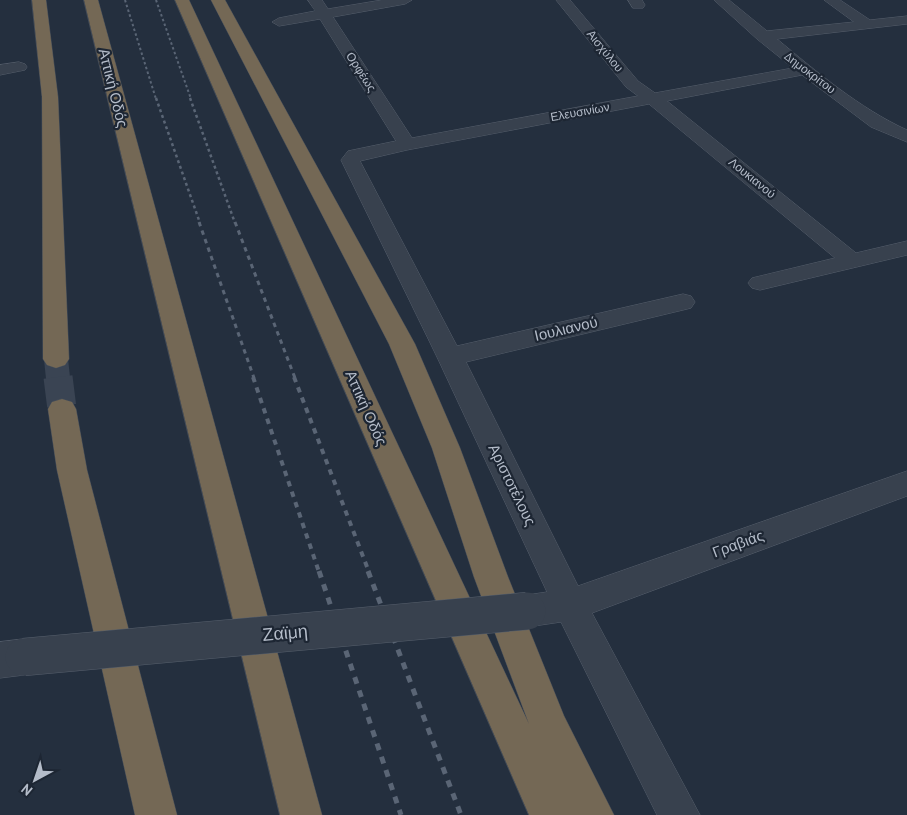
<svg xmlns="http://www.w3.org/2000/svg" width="907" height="815" viewBox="0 0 907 815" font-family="'PT Sans',sans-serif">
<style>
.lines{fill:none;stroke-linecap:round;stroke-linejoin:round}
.motorway-tunnel-far1{stroke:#3a4453;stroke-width:24;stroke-dasharray:24 12;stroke-linecap:butt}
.motorway-tunnel{stroke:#3a4453;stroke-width:29;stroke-dasharray:29 15;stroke-linecap:butt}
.minor-casing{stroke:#565f6c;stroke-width:1}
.motorway-casing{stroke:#434c59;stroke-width:1}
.minor{fill:#38414e;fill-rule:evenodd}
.motorway{fill:#746855;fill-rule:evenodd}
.rail-far4{stroke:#5a6575;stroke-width:2;stroke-dasharray:2.5 2.5;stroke-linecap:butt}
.rail-far3{stroke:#5a6575;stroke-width:2.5;stroke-dasharray:3 3;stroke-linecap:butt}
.rail-far2{stroke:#5a6575;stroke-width:3;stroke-dasharray:4.5 4.5;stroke-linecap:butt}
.rail-far1{stroke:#5a6575;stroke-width:4;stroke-dasharray:5.5 5.5;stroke-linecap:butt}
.rail{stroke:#5a6575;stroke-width:5;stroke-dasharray:7 7;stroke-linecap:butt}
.minor-bridge-casing{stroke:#565f6c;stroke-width:38;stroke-linecap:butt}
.minor-bridge{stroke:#38414e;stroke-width:37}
.labels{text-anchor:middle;stroke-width:4.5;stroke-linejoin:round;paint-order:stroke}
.far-street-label{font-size:12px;fill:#b4bcc9;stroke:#1d2633}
.street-label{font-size:15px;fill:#b4bcc9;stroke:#1d2633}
.near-street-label{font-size:18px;fill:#b4bcc9;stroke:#1d2633}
</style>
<rect width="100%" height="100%" fill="#242f3e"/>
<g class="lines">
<polyline class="motorway-tunnel-far1" points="56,359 58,378"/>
<polyline class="motorway-tunnel" points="58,377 62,409"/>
<g class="minor-casing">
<g id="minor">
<path d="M308,0h14l6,9 54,-9h30l-7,4 -72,13 79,121 226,-42 -12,-9 -70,-87h14l68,81 17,12 138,-25 -36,-29 -43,-39h15l38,31 87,-9 -30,-22h16l30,20 37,-4v8l-130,15c40,33 82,69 130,91v12l-36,-15 -69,-52 -135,26 189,152 51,-12v14l-147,35 -8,-2 -4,-5 4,-5 83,-20 -186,-154 -242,46 -47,11 97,185 226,-52 8,2 4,6 -4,6 -8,2 -217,52 112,224 329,-115v25l-315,117 108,202h-43l-96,-193 -34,5 -12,-4 -5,-12 5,-12 12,-4 20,-3 -110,-235 -96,-197 7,-9 48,-10 -76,-122 -41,7 -7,-4 7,-4 36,-7z"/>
<polygon points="628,0 642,0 645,5 643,8 633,8"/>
<polygon points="19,62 25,64 27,67 25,70 0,75 0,65"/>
<polygon points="24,639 37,644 42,657 37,670 24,675 0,678 0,642"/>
</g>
</g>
<g class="motorway-casing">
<g id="motorway">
<polygon points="32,0 46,0 58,97 69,359 65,365 56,368 47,365 43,359 42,97"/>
<polygon points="84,0 98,0 322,815 280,815"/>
<polygon points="175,0 189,0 529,724 474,577 432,448 389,344 211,0 225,0 415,344 460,448 508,577 564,716 614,815 571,815 568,808 571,815 529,815"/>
<polygon points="62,399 72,402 76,409 87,470 177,815 135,815 57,470 48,409 52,402"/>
</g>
</g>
<use href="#minor" class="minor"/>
<use href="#motorway" class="motorway"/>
<g class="rail-far4">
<polyline points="125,0 156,99"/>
<polyline points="156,0 191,99"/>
</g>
<g class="rail-far3">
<polyline points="156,98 200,223"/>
<polyline points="190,98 235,223"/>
</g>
<g class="rail-far2">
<polyline points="199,222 254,378"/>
<polyline points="235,222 295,378"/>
</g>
<g class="rail-far1">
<polyline points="253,377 319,572"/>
<polyline points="294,377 369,572"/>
</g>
<g class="rail">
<polyline points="319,571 401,815"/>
<polyline points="368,571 461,815"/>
</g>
<g class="minor-bridge-casing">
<polyline id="minor-bridge" points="24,657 527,611"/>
</g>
<use href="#minor-bridge" class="minor-bridge"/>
</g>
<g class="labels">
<g class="far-street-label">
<text transform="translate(605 51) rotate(51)" y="4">Αισχύλου</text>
<text transform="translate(361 72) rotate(57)" y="4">Ορφέως</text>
<text transform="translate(810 73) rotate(37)" y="4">Δημοκρίτου</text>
<text transform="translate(580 112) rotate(-10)" y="4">Ελευσινίων</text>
<text transform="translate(752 178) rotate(39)" y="4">Λουκιανού</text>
</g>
<g class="street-label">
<text transform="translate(113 88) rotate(76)" y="5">Αττική Οδός</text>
<text transform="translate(566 329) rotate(-13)" y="5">Ιουλιανού</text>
<text transform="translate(366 408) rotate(66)" y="5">Αττική Οδός</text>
<text transform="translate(512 485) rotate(64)" y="5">Αριστοτέλους</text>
<text transform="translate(738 544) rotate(-20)" y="5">Γραβιάς</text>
</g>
<g class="near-street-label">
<text transform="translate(285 633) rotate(-5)" y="6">Ζαϊμη</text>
</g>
</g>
<g transform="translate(35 780) rotate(220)" stroke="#1d2633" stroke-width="4" paint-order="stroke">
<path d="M0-4L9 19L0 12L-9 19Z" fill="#b4bcc9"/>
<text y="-8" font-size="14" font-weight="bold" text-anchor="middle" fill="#b4bcc9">N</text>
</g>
</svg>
